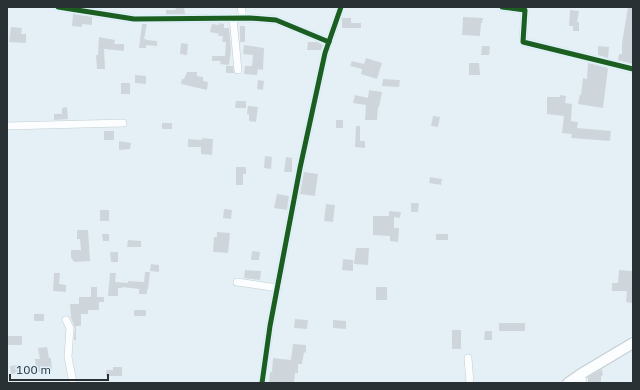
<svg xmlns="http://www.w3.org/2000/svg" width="640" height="390" viewBox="0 0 640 390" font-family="'IBM Plex Sans',sans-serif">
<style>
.building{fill:#ced6db}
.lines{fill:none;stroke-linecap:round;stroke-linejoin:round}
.street-casing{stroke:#c4cdd2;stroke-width:8}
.secondary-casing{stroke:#c4cdd2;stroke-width:12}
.street{stroke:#fbfdfe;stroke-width:7}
.secondary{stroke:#fbfdfe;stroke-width:10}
.cycleway-casing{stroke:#dff2fc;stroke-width:8}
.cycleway{stroke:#1b5e20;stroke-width:5}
</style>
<rect width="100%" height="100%" fill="#e5f0f6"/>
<g class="building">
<polygon points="175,7 184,7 185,14 166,14 166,10 176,10"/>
<polygon points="628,7 633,7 633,64 618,60 619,54 622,54 622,43"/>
<polygon points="570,10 579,11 577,22 579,22 579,31 573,31 573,26 569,26"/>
<polygon points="73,14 92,17 92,25 82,24 82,27 72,26"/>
<polygon points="463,17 483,18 482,23 481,23 480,36 462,35"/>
<polygon points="342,18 351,18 351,23 361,23 361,28 342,28"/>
<polygon points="219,23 224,24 224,28 229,28 231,50 229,65 220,64 221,61 212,61 212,56 225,56 226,42 222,42 223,36 218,36 219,34 210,32 212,24 219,25"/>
<polygon points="142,24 147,24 144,39 146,39 146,40 157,41 157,46 146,45 146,48 139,48"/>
<rect x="240" y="26" width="5" height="16"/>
<polygon points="11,27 22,28 21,34 26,34 26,43 9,42"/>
<polygon points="99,37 115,40 114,44 124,44 124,51 104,49 105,69 97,69 96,55 98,55"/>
<polygon points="308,42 317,42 323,45 321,50 307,50"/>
<polygon points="181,43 188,44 187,55 180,54"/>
<polygon points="244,45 264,48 263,70 258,69 257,75 244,74 245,66 252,66 253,55 243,54"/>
<polygon points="482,46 490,46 489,55 481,55"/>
<polygon points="598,46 609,47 608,58 598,55"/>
<polygon points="366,58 382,63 377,79 361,74 362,69 350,66 352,61 364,64"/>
<polygon points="469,63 479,63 480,75 469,75"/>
<polygon points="588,63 608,68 603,108 578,104 580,94 581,95 583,78 587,79"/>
<polygon points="226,66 233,66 234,73 226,73"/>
<polygon points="187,72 197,72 197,76 203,77 203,81 208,82 207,90 181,84 182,79 184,79"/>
<polygon points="135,75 146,76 146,84 135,83"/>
<polygon points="383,79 400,80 399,87 382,86"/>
<polygon points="258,80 264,81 263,90 257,89"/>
<rect x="121" y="83" width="9" height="11"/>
<polygon points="369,90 382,92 379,107 378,107 377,120 365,120 366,105 353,103 355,95 368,98"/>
<polygon points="560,95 566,96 565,103 572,104 571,121 578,122 577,128 611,131 610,141 571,138 572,134 562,133 564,116 547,114 547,97 560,97"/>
<polygon points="236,101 246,101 246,108 235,108"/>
<polygon points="248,106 258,107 256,122 249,121 249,114 247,114"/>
<polygon points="67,107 68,119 54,120 54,114 62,114 62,108"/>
<polygon points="433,116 440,117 438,127 431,126"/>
<rect x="336" y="120" width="7" height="8"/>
<rect x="162" y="123" width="10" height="6"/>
<polygon points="356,126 360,126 360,141 365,141 365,148 355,147"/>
<rect x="104" y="131" width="10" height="9"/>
<polygon points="202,138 213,139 212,155 201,154 201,147 188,147 188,139 202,140"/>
<polygon points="119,141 131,143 130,149 119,150"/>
<polygon points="265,156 272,157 271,169 264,168"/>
<polygon points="286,157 292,158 292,172 284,172"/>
<polygon points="236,167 246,167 246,174 243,174 243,185 236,185"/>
<polygon points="304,172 318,174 315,196 300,194"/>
<polygon points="430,177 442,179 441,185 429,183"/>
<polygon points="277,194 289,196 287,210 274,208"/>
<polygon points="411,203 419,203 418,212 411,212"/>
<polygon points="326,204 335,205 333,222 324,221"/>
<polygon points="224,209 232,210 231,219 223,218"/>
<rect x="100" y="210" width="9" height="11"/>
<polygon points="389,211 401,212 400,218 394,217 394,228 399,228 398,242 390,241 390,236 373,235 373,216 389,216"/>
<polygon points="77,230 88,230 90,261 74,262 71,257 71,250 81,250 80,239 77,239"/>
<polygon points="217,232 230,233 228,253 213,252 214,237 217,237"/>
<polygon points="102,234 109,234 109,241 103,241"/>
<rect x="436" y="234" width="12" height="6"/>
<polygon points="128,240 141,241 141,247 127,247"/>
<polygon points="356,248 369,248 368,265 354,264"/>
<polygon points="252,251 260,252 259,260 251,260"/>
<polygon points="110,252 118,252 118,262 111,262"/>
<polygon points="343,259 353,260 353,271 342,270"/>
<polygon points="151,264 159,265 159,272 150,271"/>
<polygon points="245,270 261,271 260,280 244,278"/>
<polygon points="619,270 633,271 632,303 626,302 627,291 612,291 612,283 618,283"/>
<polygon points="145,272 150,272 148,290 147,289 147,294 139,294 139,289 122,287 122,288 118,288 118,296 108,296 110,273 116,273 115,282 128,283 128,281 144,282"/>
<polygon points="54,273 60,273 59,284 66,285 66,292 53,291"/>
<polygon points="91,287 97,287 97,297 104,297 104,302 99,302 99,310 88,310 88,314 81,314 81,326 76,326 76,340 74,340 75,328 71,318 70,304 79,304 79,297 91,297"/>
<rect x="376" y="287" width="11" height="13"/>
<rect x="134" y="310" width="12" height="6"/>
<rect x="34" y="314" width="10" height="7"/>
<polygon points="295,319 308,320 307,329 294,328"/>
<polygon points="333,320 346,321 346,329 333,328"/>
<rect x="499" y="323" width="26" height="8"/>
<rect x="452" y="330" width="9" height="19"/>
<polygon points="485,331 492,331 492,340 484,340"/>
<rect x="7" y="336" width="15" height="9"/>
<polygon points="293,344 306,345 306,353 304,352 302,364 298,364 298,373 295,373 294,383 269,383 270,372 272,372 273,358 291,360"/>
<polygon points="47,347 49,358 51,358 52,371 36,372 35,359 40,359 38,348"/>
<polygon points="20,365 21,373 11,374 10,366"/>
<polygon points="113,367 122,367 122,376 106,376 106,370 113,370"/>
<polygon points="602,369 603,375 601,376 601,383 588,383 588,377"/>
</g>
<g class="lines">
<g class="street-casing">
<g id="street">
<polyline points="58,7 134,19 250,18 276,20 329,42"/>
<polyline points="241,7 243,18"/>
<polyline points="502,7 525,10 523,42 633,69"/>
<polyline points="233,18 238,70"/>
<polyline points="7,126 123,123"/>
<polyline points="237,282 278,288"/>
<polyline points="66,320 70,328 68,357 73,383"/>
<polyline points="468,358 470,383"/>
<polyline points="581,374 583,383"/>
<polyline points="262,383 270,326 300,168 325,53 341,7"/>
</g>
</g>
<g class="secondary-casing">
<polyline id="secondary" points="568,383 581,374 633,343"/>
</g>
<use href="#street" class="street"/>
<use href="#secondary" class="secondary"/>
<g class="cycleway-casing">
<g id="cycleway">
<polyline points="58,7 134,19 250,18 276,20 329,42"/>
<polyline points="502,7 525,10 523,42 633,69"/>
<polyline points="262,383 270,326 300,168 325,53 341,7"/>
</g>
</g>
<use href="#cycleway" class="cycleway"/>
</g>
<rect width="640" height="390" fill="none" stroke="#2a3135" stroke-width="16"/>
<path d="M10 374v6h98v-6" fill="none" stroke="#2a3135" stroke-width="2"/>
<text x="16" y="374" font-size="12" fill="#2a3135" stroke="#dff2fc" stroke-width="3" paint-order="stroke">100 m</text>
</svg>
